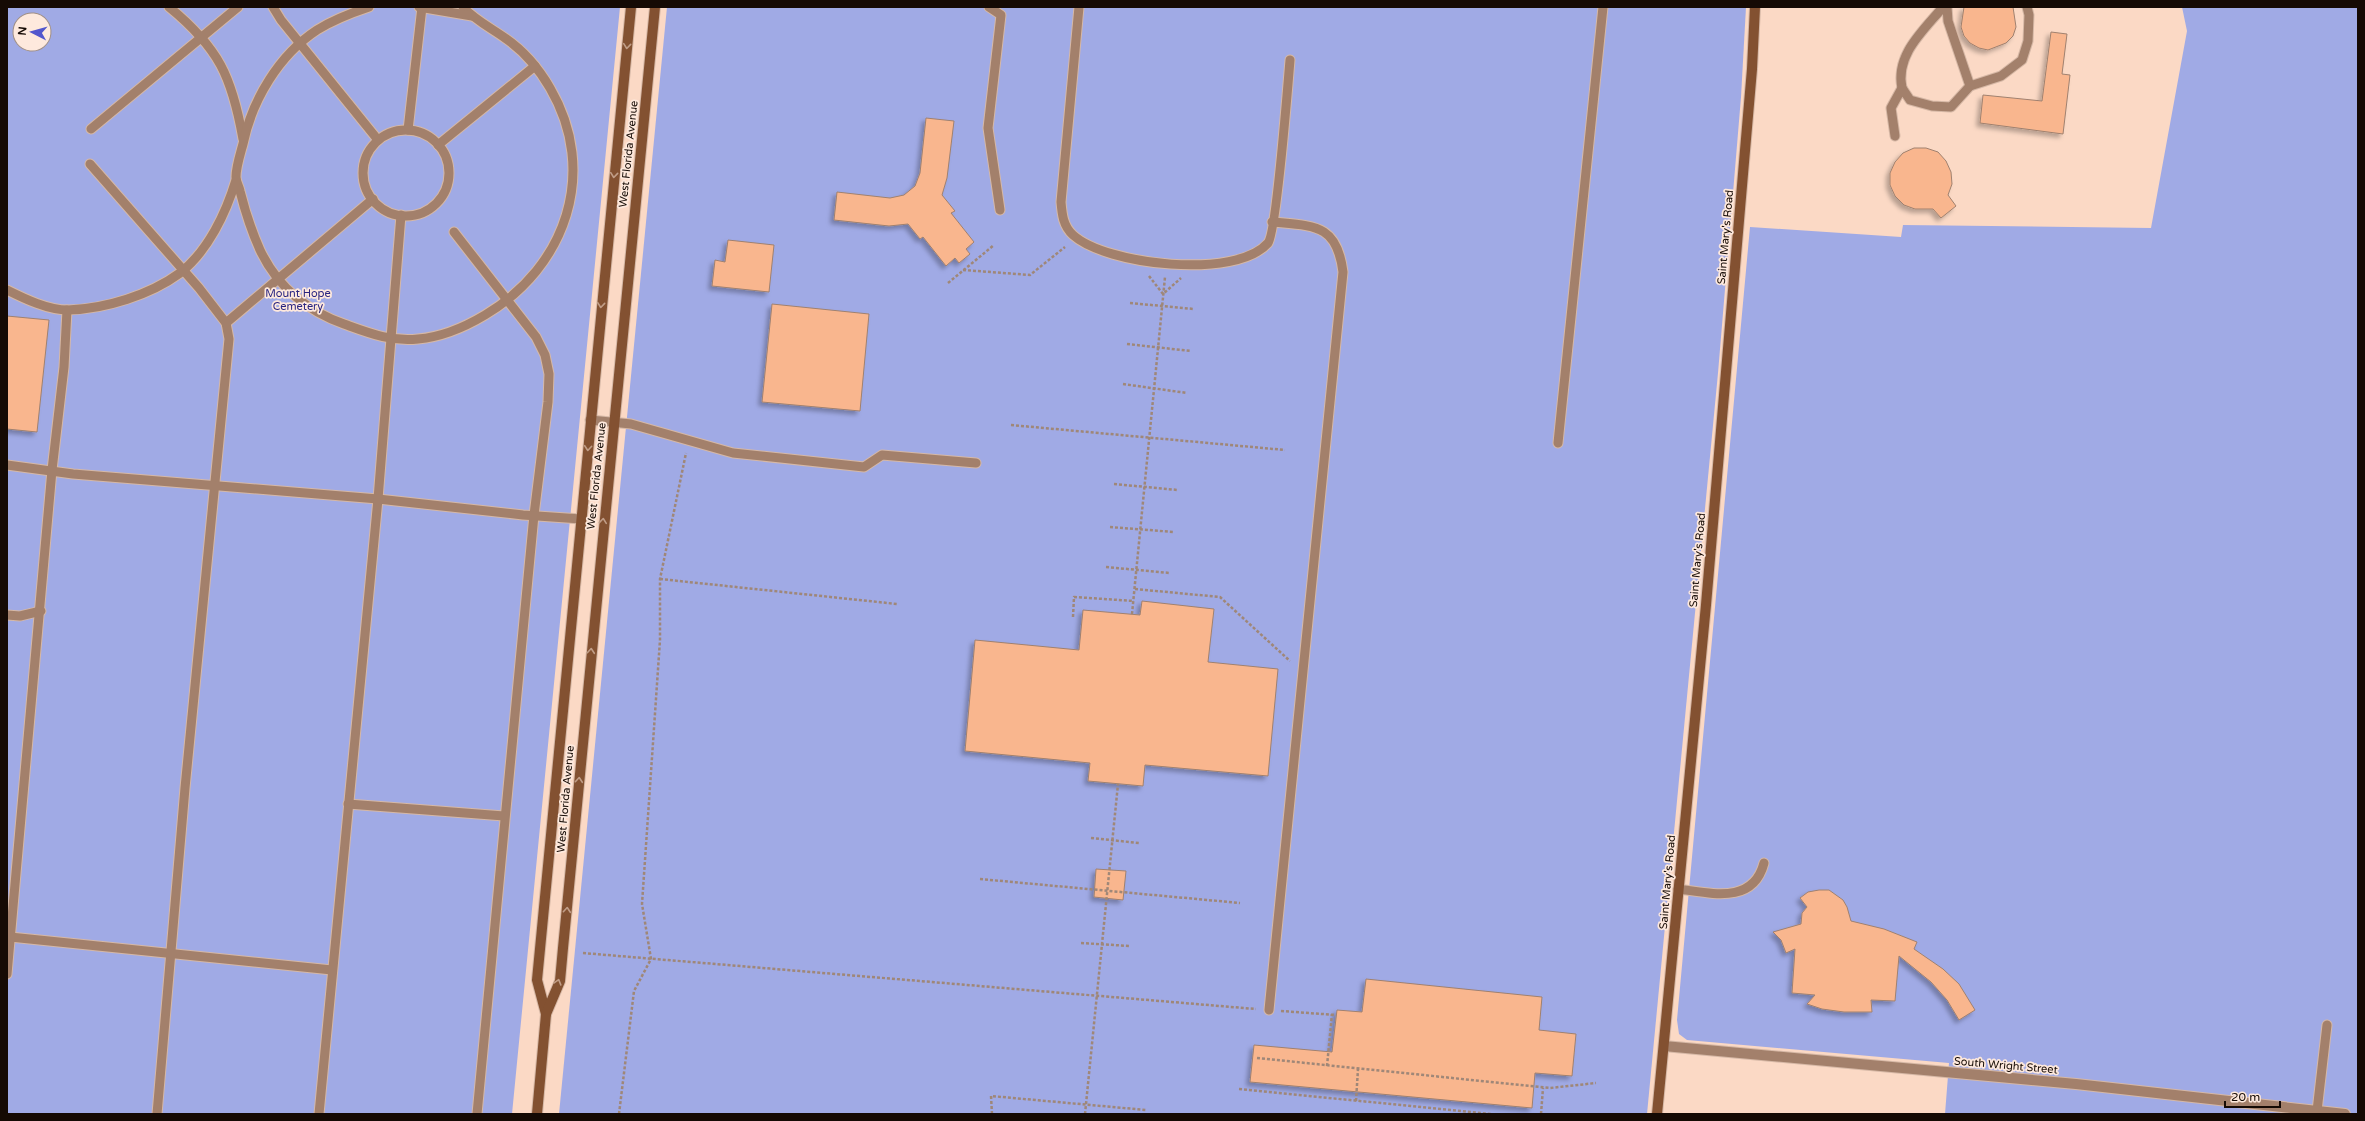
<svg xmlns="http://www.w3.org/2000/svg" width="2365" height="1121" viewBox="0 0 2365 1121" font-family="'Varela Round',sans-serif">
<style>
.green{fill:#a0aae5;fill-rule:evenodd}
.building{fill:#f9b68e;stroke:#a0816f;filter:url(#shadow)}
.lines{fill:none;stroke-linecap:round;stroke-linejoin:round}
.lane-casing{stroke:#d6b8a6;stroke-width:11}
.street-casing{stroke:#d6b8a6;stroke-width:12}
.secondary-casing{stroke:#d6b8a6;stroke-width:12}
.path{stroke:#9f8778;stroke-width:2.5;stroke-dasharray:3 2;stroke-linecap:butt}
.lane{stroke:#a3806b;stroke-width:9}
.street{stroke:#a3806b;stroke-width:10}
.secondary{stroke:#835131;stroke-width:10}
.oneway{stroke:#c09d87}
.labels{text-anchor:middle;stroke-width:3.5;stroke-linejoin:round;paint-order:stroke}
.street-label{font-size:11px;fill:#150a04;stroke:#fee9dd}
.park-label{font-size:11px;fill:#292480;stroke:#fee9dd}
</style>
<defs>
<filter id="shadow"><feDropShadow dx="-3.5" dy="3.5" stdDeviation="2" flood-color="#0004"/></filter>
</defs>
<rect width="100%" height="100%" fill="#fbd9c5"/>
<g class="green">
<path d="M7,7h613l-108,1107h-505zM20,20h24v24h-24z"/>
<polygon points="667,7 1746,7 1741,97 1718,373 1647,1114 559,1114"/>
<polygon points="2182,7 2358,7 2358,1114 1945,1114 1949,1063 1687,1040 1679,1034 1677,1020 1750,227 1901,237 1903,225 2151,228 2187,31"/>
</g>
<g class="building">
<polygon points="1964,7 2013,7 2016,27 2013,36 2006,43 1988,50 1979,48 1970,43 1964,36 1961,27"/>
<polygon points="2051,32 2067,34 2062,74 2070,75 2063,134 1980,123 1983,95 2042,101"/>
<polygon points="926,118 954,121 947,178 942,195 955,211 951,213 974,242 966,249 970,254 959,263 955,258 946,266 923,237 920,239 908,224 889,226 834,220 837,192 890,198 904,195 915,186 920,173"/>
<polygon points="1914,148 1926,148 1938,152 1946,161 1951,172 1952,184 1948,195 1956,206 1941,218 1933,209 1915,209 1904,205 1895,196 1890,185 1890,173 1895,162 1903,153"/>
<polygon points="728,240 774,245 769,292 712,286 715,260 725,262"/>
<polygon points="772,304 869,314 860,411 762,402"/>
<polygon points="7,316 49,320 37,432 7,429"/>
<polygon points="1142,601 1214,609 1208,662 1278,669 1268,776 1145,765 1143,786 1088,781 1090,763 965,751 975,640 1079,650 1083,610 1140,615"/>
<polygon points="1096,869 1126,871 1123,900 1094,897"/>
<polygon points="1819,890 1829,890 1843,900 1847,907 1851,921 1884,929 1917,942 1914,949 1943,969 1959,984 1975,1010 1959,1020 1947,1000 1931,982 1899,956 1895,1001 1871,1000 1872,1012 1844,1012 1822,1009 1807,1004 1815,995 1792,993 1795,949 1786,953 1781,940 1773,932 1801,924 1802,913 1807,907 1800,898 1808,892"/>
<polygon points="1366,979 1542,997 1539,1030 1576,1034 1572,1076 1535,1073 1532,1108 1250,1082 1254,1045 1332,1052 1337,1010 1362,1012"/>
</g>
<g class="lines">
<g class="lane-casing">
<g id="lane">
<path d="M169,7c50,41 63,70 74,132"/>
<polyline points="273,7 281,20 378,140"/>
<path d="M369,7c-18,6 -36,13 -52,23 -38,25 -65,70 -74,114 -3,11 -7,23 -7,33 0,5 3,9 4,14 5,20 11,39 20,59 17,36 47,61 84,74 25,9 47,18 74,15 24,-2 47,-12 67,-24 81,-48 114,-143 65,-227 -11,-19 -26,-37 -45,-50 -14,-10 -30,-18 -42,-31"/>
<polyline points="419,7 472,16"/>
<polyline points="989,7 1001,15 988,128 1000,210"/>
<path d="M1079,7l-18,195c1,12 2,24 12,33 33,30 163,45 195,8 8,-9 20,-159 22,-183"/>
<polyline points="1970,86 2001,76 2022,60 2028,41 2029,15 2027,7"/>
<path d="M1902,88c-7,-33 21,-57 41,-81"/>
<polyline points="91,129 238,7"/>
<polyline points="408,130 422,7"/>
<circle cx="406" cy="173" r="43"/>
<polyline points="1895,136 1891,108 1902,88 1910,100 1932,106 1951,107 1970,86 1948,21 1947,7"/>
<polyline points="438,145 535,66"/>
<polyline points="90,164 199,288 226,323 229,339 185,788 157,1114"/>
<polyline points="454,232 536,337 545,355 549,374 548,402 534,515 477,1114"/>
<path d="M7,290c18,9 41,20 61,20 37,-1 82,-15 112,-37 28,-22 46,-60 56,-93"/>
<polyline points="226,323 373,199"/>
<polyline points="590,420 631,424 733,453 864,467 882,455 976,463"/>
<polyline points="1558,443 1603,7"/>
<polyline points="7,465 73,474 378,499 523,515 581,519"/>
<polyline points="7,615 20,616 41,611"/>
<polyline points="348,804 504,816"/>
<path d="M1678,889c33,4 75,16 86,-26"/>
<polyline points="10,937 332,970"/>
<polyline points="7,974 52,470 64,367 67,310"/>
<path d="M1269,1010l74,-738c-6,-48 -28,-46 -71,-50"/>
<polyline points="2317,1111 2327,1025"/>
<polyline points="319,1114 378,499 401,215"/>
</g>
</g>
<g class="street-casing">
<polyline id="street" points="1664,1046 2076,1084 2345,1114"/>
</g>
<g class="secondary-casing">
<g id="secondary">
<polyline points="546,1014 537,980 631,7"/>
<polyline points="537,1114 546,1014 560,981 563,948 655,7"/>
<polyline points="1657,1114 1706,605 1752,69 1755,7"/>
</g>
</g>
<g class="path">
<polyline points="963,270 1030,275 1065,247"/>
<polyline points="1149,276 1163,294 1181,278"/>
<polyline points="948,283 994,245"/>
<polyline points="1130,303 1194,309"/>
<polyline points="1127,344 1191,351"/>
<polyline points="1123,384 1187,393"/>
<polyline points="1011,425 1285,450"/>
<polyline points="1114,484 1178,490"/>
<polyline points="1110,527 1174,532"/>
<polyline points="1106,567 1170,573"/>
<polyline points="660,579 897,604"/>
<polyline points="1135,589 1220,597 1290,661"/>
<polyline points="1132,614 1165,277"/>
<polyline points="1073,617 1074,597 1134,601"/>
<polyline points="1091,838 1139,843"/>
<polyline points="980,879 1240,903"/>
<polyline points="1081,943 1129,946"/>
<polyline points="583,953 1256,1009"/>
<polyline points="1281,1011 1336,1015"/>
<polyline points="1257,1058 1550,1088 1596,1083"/>
<polyline points="1327,1066 1332,1014"/>
<polyline points="1239,1089 1491,1114"/>
<polyline points="1356,1101 1358,1069"/>
<polyline points="619,1114 634,991 651,959 642,904 660,640 660,579 686,453"/>
<polyline points="992,1114 991,1096 1146,1110"/>
<polyline points="1085,1114 1118,784"/>
<polyline points="1541,1114 1543,1088"/>
</g>
<use href="#lane" class="lane"/>
<use href="#street" class="street"/>
<use href="#secondary" class="secondary"/>
</g>
<defs><path id="oneway-chevron" d="M-2-3.5L2.5 0L-2 3.5" fill="none" stroke-width="1.6" stroke-linecap="round" stroke-linejoin="round"/></defs>
<g class="oneway">
<use href="#oneway-chevron" transform="translate(627 46) rotate(96)"/>
<use href="#oneway-chevron" transform="translate(614 175) rotate(96)"/>
<use href="#oneway-chevron" transform="translate(601 305) rotate(96)"/>
<use href="#oneway-chevron" transform="translate(588 448) rotate(95)"/>
<use href="#oneway-chevron" transform="translate(603 521) rotate(-84)"/>
<use href="#oneway-chevron" transform="translate(591 651) rotate(-85)"/>
<use href="#oneway-chevron" transform="translate(579 780) rotate(-85)"/>
<use href="#oneway-chevron" transform="translate(567 910) rotate(-85)"/>
<use href="#oneway-chevron" transform="translate(558 982) rotate(-74)"/>
</g>
<g class="labels">
<g class="street-label">
<text transform="translate(628 154) rotate(-84)" y="4">West Florida Avenue</text>
<text transform="translate(1725 237) rotate(-85)" y="4">Saint Mary's Road</text>
<text transform="translate(596 476) rotate(-84)" y="4">West Florida Avenue</text>
<text transform="translate(1697 560) rotate(-85)" y="4">Saint Mary's Road</text>
<text transform="translate(565 799) rotate(-85)" y="4">West Florida Avenue</text>
<text transform="translate(1667 882) rotate(-85)" y="4">Saint Mary's Road</text>
<text transform="translate(2006 1065) rotate(5)" y="4">South Wright Street</text>
</g>
<g class="park-label">
<text x="298" y="297">Mount Hope<tspan x="298" dy="13">Cemetery</tspan></text>
</g>
</g>
<rect width="2365" height="1121" fill="none" stroke="#150a04" stroke-width="16"/>
<g transform="translate(32 32) rotate(276)"><circle r="19" fill="#fee9dd" stroke="#a19086"/>
<path d="M0-3L7 15L0 10L-7 15Z" fill="#5256cd"/>
<text y="-6" font-size="11" font-weight="bold" text-anchor="middle" fill="#150a04">N</text>
</g>
<path d="M2225 1101v6h55v-6" fill="none" stroke="#150a04" stroke-width="2"/>
<text x="2231" y="1101" font-size="12" fill="#150a04" stroke="#fee9dd" stroke-width="3" paint-order="stroke">20 m</text>
</svg>
